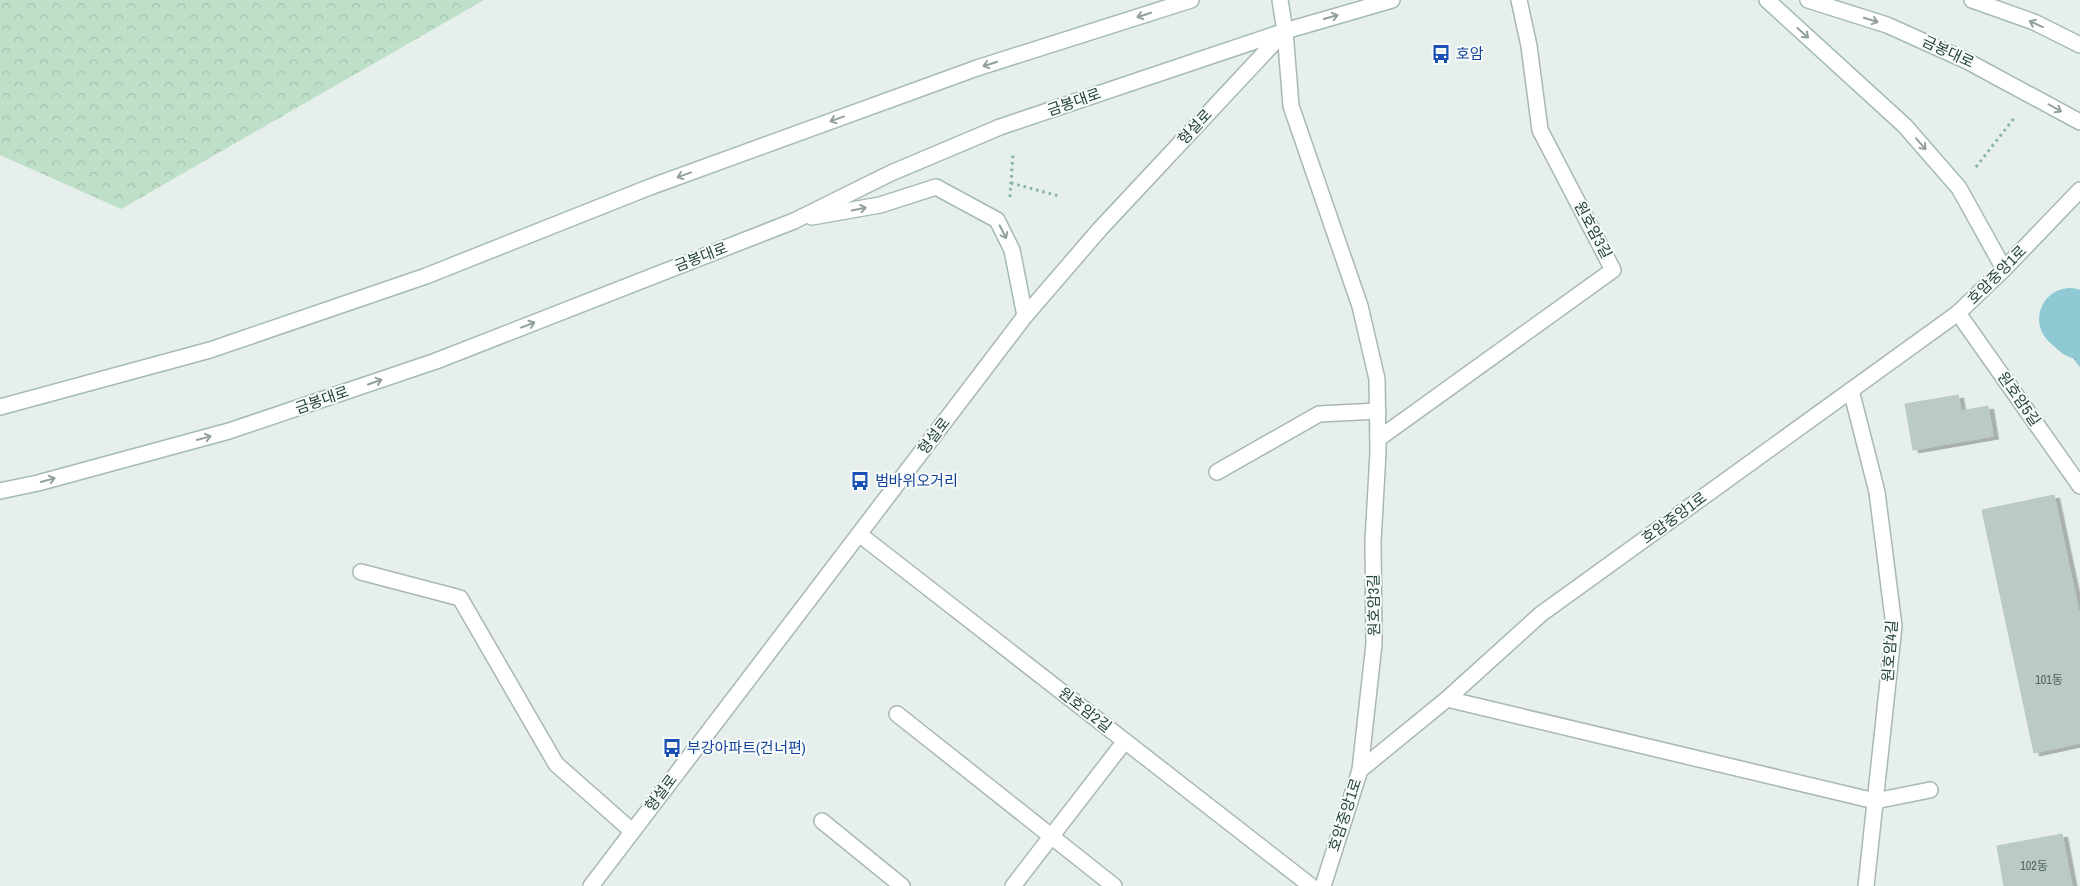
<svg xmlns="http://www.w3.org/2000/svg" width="2080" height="886" viewBox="0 0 2080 886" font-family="'Archivo Narrow','Noto Sans KR',sans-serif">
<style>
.forest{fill:url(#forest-crowns)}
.water{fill:url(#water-waves)}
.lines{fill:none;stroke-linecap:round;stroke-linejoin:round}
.river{stroke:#8ec9d4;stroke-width:62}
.building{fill:#bbcac4;stroke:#b8c9c2;filter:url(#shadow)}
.lane-casing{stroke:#a8b8b2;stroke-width:18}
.street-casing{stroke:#a8b8b2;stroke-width:18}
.secondary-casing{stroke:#a4bbb3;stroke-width:18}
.path{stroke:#86b3a5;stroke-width:3;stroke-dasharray:2.5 4;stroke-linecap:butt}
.lane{stroke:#fff;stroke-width:15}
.street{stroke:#fff;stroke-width:15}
.secondary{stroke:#fff;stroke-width:15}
.oneway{stroke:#92a09c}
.labels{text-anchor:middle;stroke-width:4;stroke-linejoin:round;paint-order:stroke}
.number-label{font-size:12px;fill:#4a645c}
.street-label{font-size:15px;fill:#24423a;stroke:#f7fbf9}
.transit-label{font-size:15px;fill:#164399;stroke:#f7fbf9;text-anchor:start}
</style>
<defs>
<pattern id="forest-crowns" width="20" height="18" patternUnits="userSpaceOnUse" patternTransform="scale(1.25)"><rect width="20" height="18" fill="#bfe0c8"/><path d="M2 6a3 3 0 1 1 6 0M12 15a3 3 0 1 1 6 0" fill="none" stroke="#a4c1ad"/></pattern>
<pattern id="water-waves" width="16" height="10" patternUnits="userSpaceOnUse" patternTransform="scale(1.25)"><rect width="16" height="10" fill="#8ec9d4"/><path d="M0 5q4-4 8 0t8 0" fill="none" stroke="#74a5ad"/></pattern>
<filter id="shadow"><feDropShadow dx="5.5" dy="3" stdDeviation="0" flood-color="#0004"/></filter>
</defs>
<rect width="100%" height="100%" fill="#e6efeb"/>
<polygon class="forest" points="0,0 484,0 121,209 0,155"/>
<polygon class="water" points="2080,318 2080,367 2060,342"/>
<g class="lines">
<polyline class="river" points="2070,319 2080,328"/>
</g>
<g class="building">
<polygon points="1958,395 1961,411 1988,406 1993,436 1913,450 1905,404"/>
<polygon points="2054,495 2080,617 2080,743 2034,753 1982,510"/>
<polygon points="2062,834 2072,886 2004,886 1997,846"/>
</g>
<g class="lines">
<g class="lane-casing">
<g id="lane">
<polyline points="361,572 460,598 556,764 632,831"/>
<polyline points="897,714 1114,886"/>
<polyline points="1875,801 1930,790"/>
<polyline points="822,821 902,886"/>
<polyline points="1013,886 1125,741"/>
</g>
</g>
<g class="street-casing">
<g id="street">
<polyline points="1285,31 1291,106 1360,306 1377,379 1378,452 1373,542 1374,644 1360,770"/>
<polyline points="1958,313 2080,486"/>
<polyline points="1851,390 1877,492 1894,626 1866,886"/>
<polyline points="1378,439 1613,270 1540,130 1529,46 1519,0"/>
<polyline points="1217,472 1319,414 1378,411"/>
<polyline points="859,534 1311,886"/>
<polyline points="1447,699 1875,801"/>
<polyline points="591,886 1025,316 1100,229 1285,31"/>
<polyline points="1323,886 1360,770 1447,699 1541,614 1958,313 2004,269 2080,190"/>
</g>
</g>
<g class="secondary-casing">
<g id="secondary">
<polyline points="1280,0 1285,31"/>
<polyline points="1767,0 1905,126 1959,188 2004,269"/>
<polyline points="1808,0 1887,25 1967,61 2080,122"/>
<polyline points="1972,0 2034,22 2080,45"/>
<polyline points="812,217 880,205 936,187 997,220 1012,250 1025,316"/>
<polyline points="0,407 210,350 426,276 650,187 977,68 1191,0"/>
<polyline points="0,491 38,483 229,431 436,361 794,221 891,173 1000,127 1285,31 1392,0"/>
</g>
</g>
<g class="path">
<polyline points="1976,167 2015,117"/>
<polyline points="1011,183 1059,196"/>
<polyline points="1010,197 1013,154"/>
</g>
<use href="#lane" class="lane"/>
<use href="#street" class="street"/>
<use href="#secondary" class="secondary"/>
</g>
<defs><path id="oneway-shaft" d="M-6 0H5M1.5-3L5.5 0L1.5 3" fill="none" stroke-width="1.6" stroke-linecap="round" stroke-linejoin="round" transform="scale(1.25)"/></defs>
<g class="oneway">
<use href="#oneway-shaft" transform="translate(1144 15) rotate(162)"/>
<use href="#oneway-shaft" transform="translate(1331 17) rotate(-16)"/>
<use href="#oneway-shaft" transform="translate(1871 20) rotate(17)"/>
<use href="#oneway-shaft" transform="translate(2036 24) rotate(-156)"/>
<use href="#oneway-shaft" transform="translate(1803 33) rotate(42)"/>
<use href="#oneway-shaft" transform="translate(990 64) rotate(162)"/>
<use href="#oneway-shaft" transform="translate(2055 108) rotate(30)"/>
<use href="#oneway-shaft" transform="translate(837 119) rotate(160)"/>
<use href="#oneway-shaft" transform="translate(1921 144) rotate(49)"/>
<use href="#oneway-shaft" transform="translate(684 175) rotate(160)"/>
<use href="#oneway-shaft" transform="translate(859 209) rotate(-11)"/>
<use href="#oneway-shaft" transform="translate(1003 232) rotate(63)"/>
<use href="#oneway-shaft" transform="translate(528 325) rotate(-21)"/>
<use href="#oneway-shaft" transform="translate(375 382) rotate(-19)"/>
<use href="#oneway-shaft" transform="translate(204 438) rotate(-15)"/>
<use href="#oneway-shaft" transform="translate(48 480) rotate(-15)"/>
</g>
<defs>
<g id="bus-bare" transform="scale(1.5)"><path d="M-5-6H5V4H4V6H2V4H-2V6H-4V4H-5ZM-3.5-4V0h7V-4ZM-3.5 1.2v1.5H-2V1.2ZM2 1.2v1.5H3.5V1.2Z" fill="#1a4fb4" stroke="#f7fbf9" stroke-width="2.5" paint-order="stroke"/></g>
</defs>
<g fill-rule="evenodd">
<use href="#bus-bare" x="1441" y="54"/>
<use href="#bus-bare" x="860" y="481"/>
<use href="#bus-bare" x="672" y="748"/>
</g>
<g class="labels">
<g class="number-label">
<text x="2049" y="684">101동</text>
<text x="2034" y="870">102동</text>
</g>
<g class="street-label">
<text transform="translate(1948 52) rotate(25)" y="5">금봉대로</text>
<text transform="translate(1074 102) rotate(-19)" y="5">금봉대로</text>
<text transform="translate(1195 127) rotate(-47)" y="5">형설로</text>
<text transform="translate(1593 230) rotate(62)" y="5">원호암3길</text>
<text transform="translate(701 257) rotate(-21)" y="5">금봉대로</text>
<text transform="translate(1997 275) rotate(-45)" y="5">호암중앙1로</text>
<text transform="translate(2019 399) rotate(55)" y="5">원호암5길</text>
<text transform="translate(322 400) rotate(-19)" y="5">금봉대로</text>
<text transform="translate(934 436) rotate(-53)" y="5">형설로</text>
<text transform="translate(1674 518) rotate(-36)" y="5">호암중앙1로</text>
<text transform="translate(1374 605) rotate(-91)" y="5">원호암3길</text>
<text transform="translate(1890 651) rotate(-86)" y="5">원호암4길</text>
<text transform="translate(1085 710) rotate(38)" y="5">원호암2길</text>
<text transform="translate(661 793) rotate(-53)" y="5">형설로</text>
<text transform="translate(1345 815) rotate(-72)" y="5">호암중앙1로</text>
</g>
<g class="transit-label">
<text x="1456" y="59">호암</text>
<text x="875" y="486">범바위오거리</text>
<text x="687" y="753">부강아파트(건너편)</text>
</g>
</g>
</svg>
